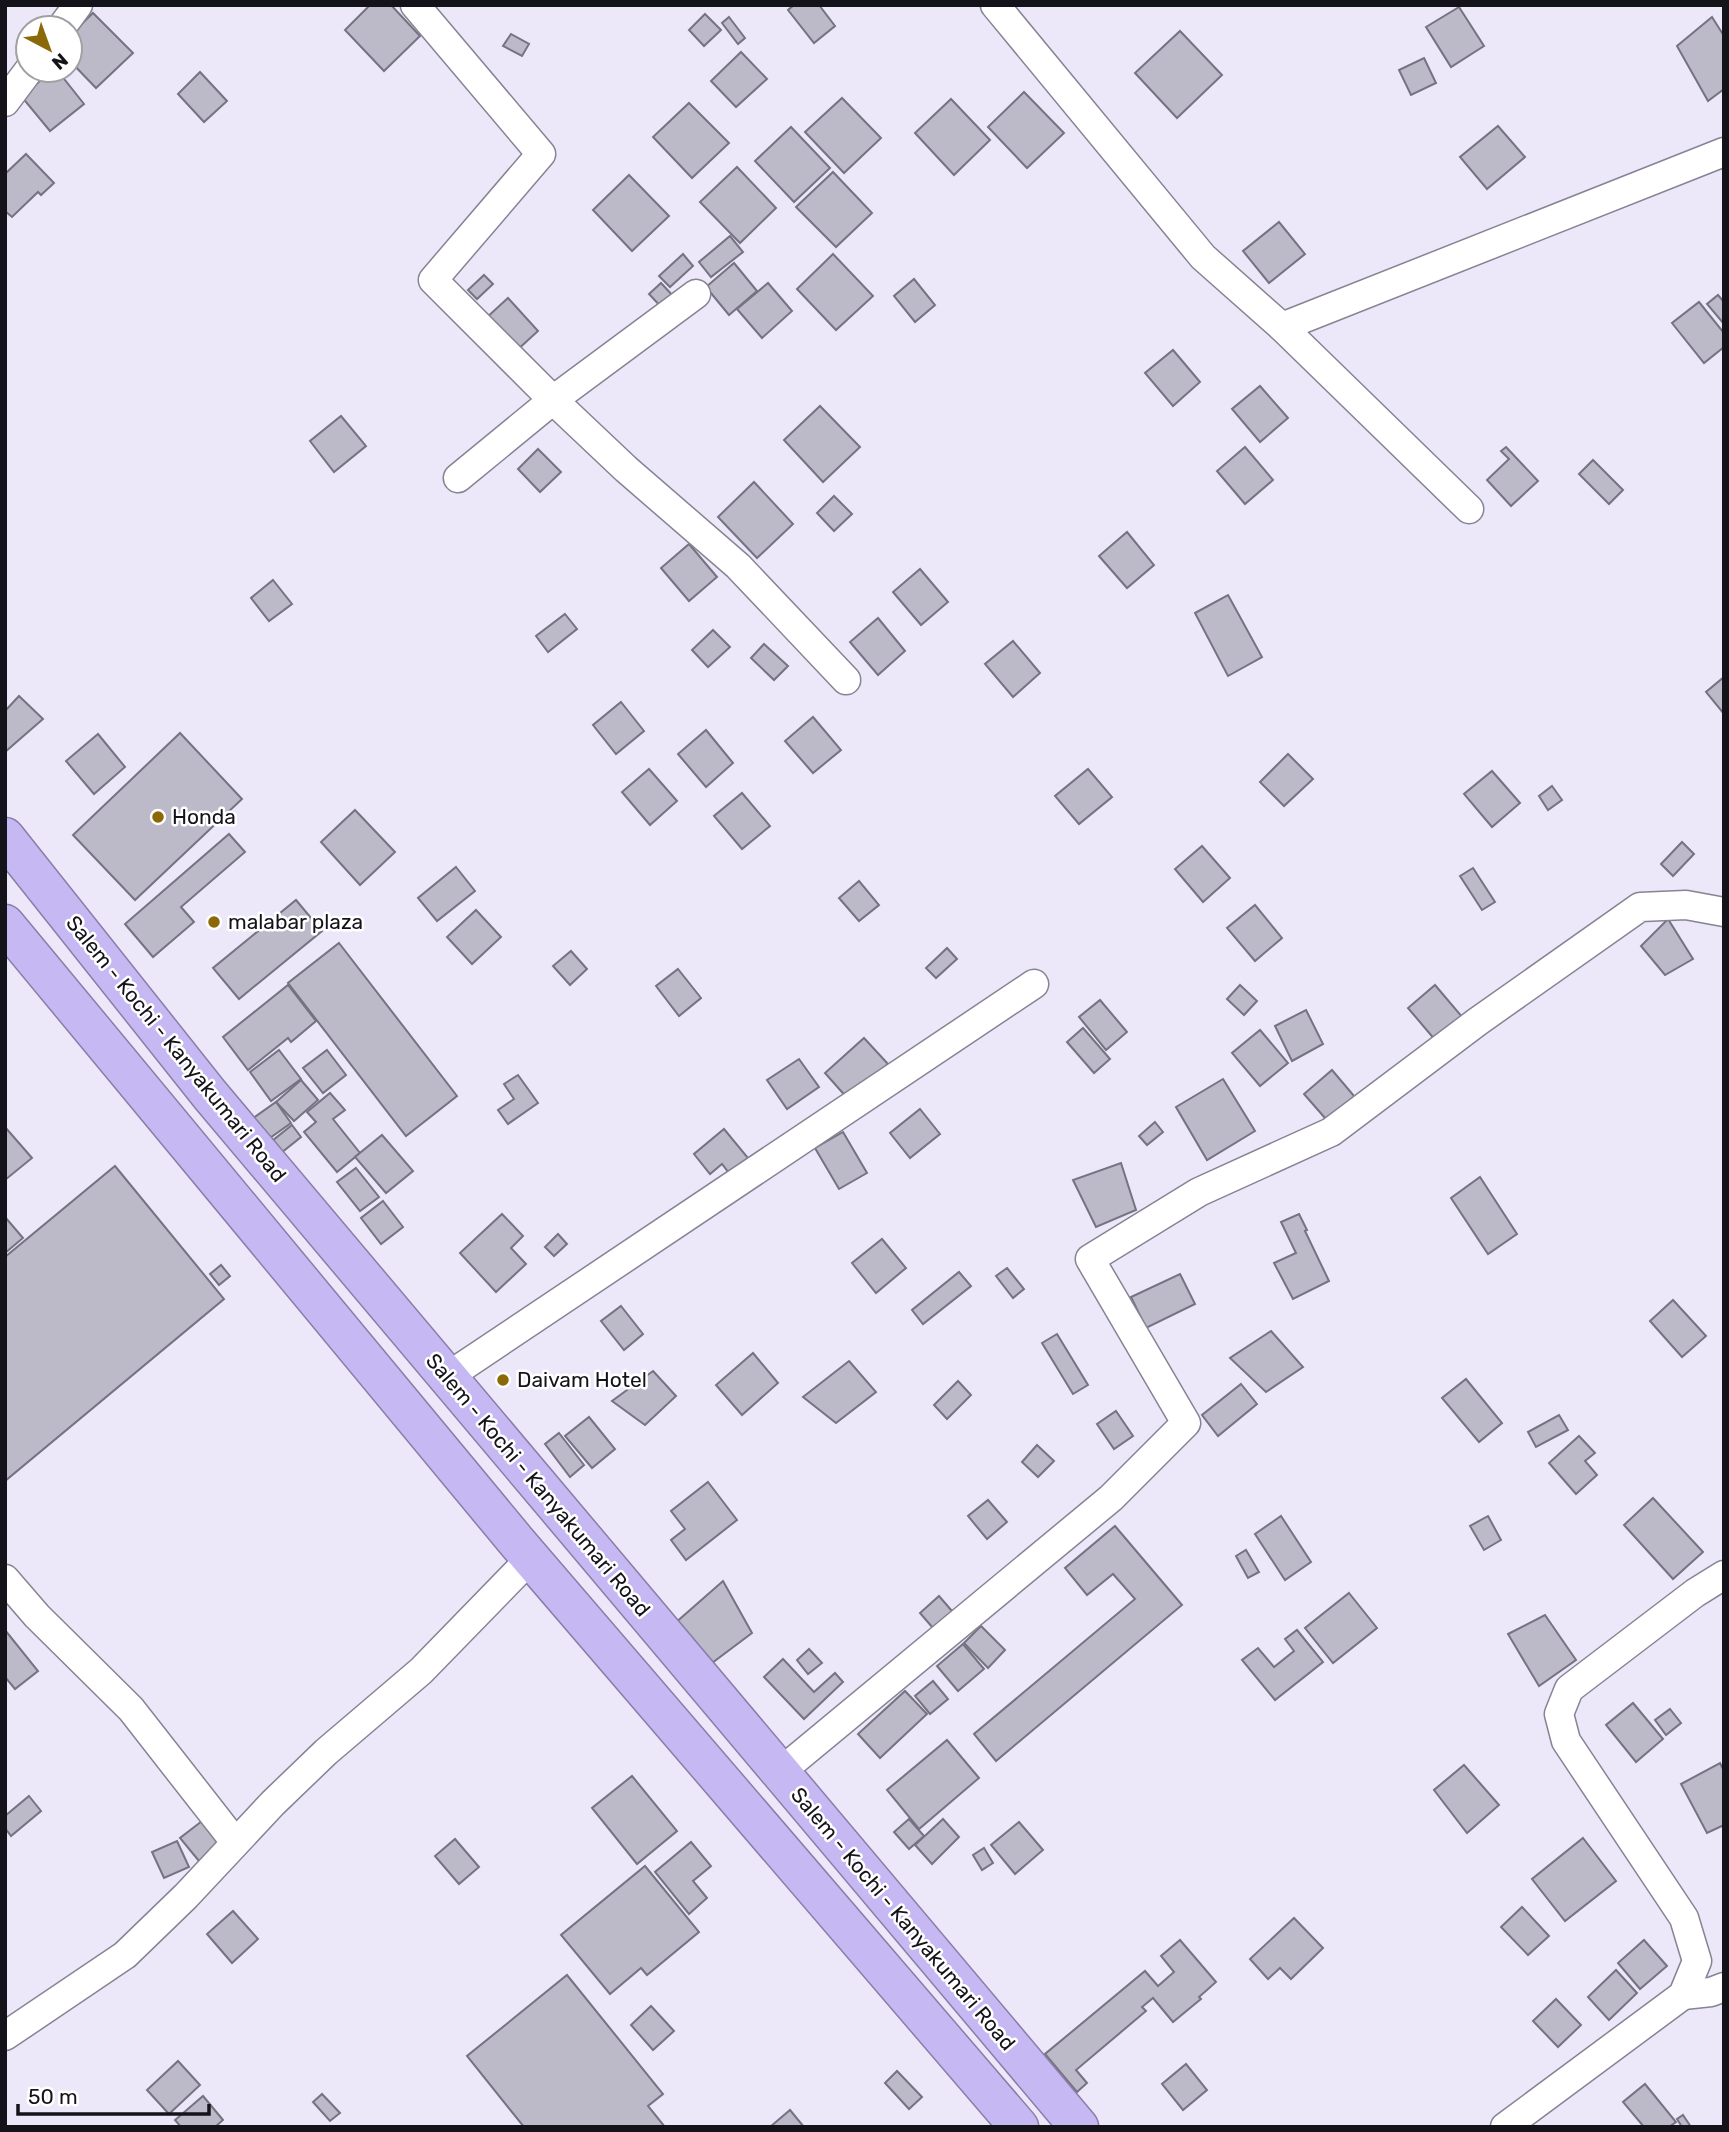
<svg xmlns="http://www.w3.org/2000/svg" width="1729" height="2132" viewBox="0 0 1729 2132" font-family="Rubik,sans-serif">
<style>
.building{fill:#bcb9c9;stroke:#767282;stroke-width:2}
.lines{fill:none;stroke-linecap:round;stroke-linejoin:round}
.minor-casing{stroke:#868393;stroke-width:31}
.highway-casing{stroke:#887ea7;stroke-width:41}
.minor{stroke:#fff;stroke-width:28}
.highway{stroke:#c6b8f3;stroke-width:38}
.poi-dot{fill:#8b6808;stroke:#fff;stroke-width:2.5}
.labels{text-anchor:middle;stroke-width:5;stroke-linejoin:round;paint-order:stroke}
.poi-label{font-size:21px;fill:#141319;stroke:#fff;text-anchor:start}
.street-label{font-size:21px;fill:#141319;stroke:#fff}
</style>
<rect width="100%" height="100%" fill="#ece8fa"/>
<g class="building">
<polygon points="370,5 391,5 420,36 384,71 345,30"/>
<polygon points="794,5 819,5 835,26 814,43 788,10"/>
<polygon points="1459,7 1484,46 1451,67 1426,27"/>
<polygon points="93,13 133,53 96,88 70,61 70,35"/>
<polygon points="705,14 721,30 704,46 689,30"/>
<polygon points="729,17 745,38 738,44 722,23"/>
<polygon points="1712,17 1724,36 1724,89 1708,101 1677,46"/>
<polygon points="1180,31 1222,75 1177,118 1135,73"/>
<polygon points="511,34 529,44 522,56 503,46"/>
<polygon points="741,52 767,79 736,107 711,81"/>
<polygon points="1424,58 1436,83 1411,95 1399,70"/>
<polygon points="54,70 57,70 84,104 50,131 21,96"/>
<polygon points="200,72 227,101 204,122 178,94"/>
<polygon points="1024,92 1064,133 1027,168 988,127"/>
<polygon points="842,98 881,138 844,173 805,132"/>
<polygon points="951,99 990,140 954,175 915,133"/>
<polygon points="689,103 729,143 692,178 653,137"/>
<polygon points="1498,126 1525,157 1487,189 1460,157"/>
<polygon points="791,127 830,168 794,202 755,161"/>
<polygon points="26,154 54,183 41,195 38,192 12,217 5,211 5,174"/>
<polygon points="737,167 776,208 740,243 700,202"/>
<polygon points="833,172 872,213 836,247 796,207"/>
<polygon points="629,175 669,216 632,251 593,210"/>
<polygon points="1279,222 1305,254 1269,283 1243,251"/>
<polygon points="730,236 743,252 711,277 699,262"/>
<polygon points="683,254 693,266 670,287 659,276"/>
<polygon points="833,254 873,296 836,330 797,289"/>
<polygon points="734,263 757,291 729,315 706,287"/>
<polygon points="484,275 493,284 477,299 468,290"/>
<polygon points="914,279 935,305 915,322 894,296"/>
<polygon points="661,283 675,298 664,310 649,294"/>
<polygon points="768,283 792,311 762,338 737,309"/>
<polygon points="1718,295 1724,302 1724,324 1707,304"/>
<polygon points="508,298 538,331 515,352 485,319"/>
<polygon points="1699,302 1724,333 1724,347 1704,363 1672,323"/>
<polygon points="1173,350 1200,382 1173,406 1145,373"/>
<polygon points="1260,386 1288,418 1260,442 1232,409"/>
<polygon points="820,406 860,447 823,482 784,440"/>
<polygon points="341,416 366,446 334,472 310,441"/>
<polygon points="1245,447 1273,480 1245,504 1217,471"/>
<polygon points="1506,447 1538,481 1511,506 1487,480 1509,459 1501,451"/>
<polygon points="538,449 561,472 540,492 518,469"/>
<polygon points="1593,460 1623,490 1609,504 1579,474"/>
<polygon points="754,482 793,524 757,558 718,517"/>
<polygon points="834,496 852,514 834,531 817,513"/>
<polygon points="1127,532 1154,565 1127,588 1099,556"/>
<polygon points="689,544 717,577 689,601 661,568"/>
<polygon points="920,569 948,602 921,625 893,592"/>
<polygon points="273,580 292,604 269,621 251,598"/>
<polygon points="1228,595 1262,657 1228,676 1195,613"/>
<polygon points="565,614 577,629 548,652 536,636"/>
<polygon points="878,618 905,651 878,675 850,642"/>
<polygon points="713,630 730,647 708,667 692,650"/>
<polygon points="1013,641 1040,673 1013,697 985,664"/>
<polygon points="764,644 788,666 774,680 751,658"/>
<polygon points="1724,677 1724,714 1706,692"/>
<polygon points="19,696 43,719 5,752 5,711"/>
<polygon points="621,702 644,731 616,754 593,725"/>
<polygon points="813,717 841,750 813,773 785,741"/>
<polygon points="706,730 733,763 706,787 678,754"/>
<polygon points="180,733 242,799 135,900 73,835"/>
<polygon points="98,734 125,767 94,794 66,761"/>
<polygon points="1288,754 1313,779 1284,806 1260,782"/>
<polygon points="649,769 677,801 650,825 622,792"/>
<polygon points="1088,769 1112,797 1079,824 1055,796"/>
<polygon points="1492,771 1520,803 1492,827 1464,794"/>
<polygon points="1552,786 1562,800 1548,810 1539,796"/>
<polygon points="742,793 770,826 742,849 714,816"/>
<polygon points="355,810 395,852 360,885 321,842"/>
<polygon points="229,834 245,852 181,907 194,922 153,957 125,924"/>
<polygon points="1682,842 1694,854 1673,876 1661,864"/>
<polygon points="1202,846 1230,878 1203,902 1175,869"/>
<polygon points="456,867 475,891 437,921 418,898"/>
<polygon points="1473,868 1495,902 1482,910 1460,876"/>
<polygon points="859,881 879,905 859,921 839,898"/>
<polygon points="296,900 322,931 239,999 213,968"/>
<polygon points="1255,905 1282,938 1255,961 1227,928"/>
<polygon points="476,910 501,937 472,964 447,937"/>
<polygon points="1668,919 1693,959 1665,975 1641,946"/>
<polygon points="339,943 457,1096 406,1136 288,983"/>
<polygon points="947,948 957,959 936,978 926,968"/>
<polygon points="571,951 587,969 570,985 553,966"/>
<polygon points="678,969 701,998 679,1016 656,986"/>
<polygon points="288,985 316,1021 291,1042 288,1038 248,1070 223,1037"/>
<polygon points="1240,985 1257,1001 1244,1015 1227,999"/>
<polygon points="1435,985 1463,1018 1436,1041 1408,1008"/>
<polygon points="1100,1000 1127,1032 1106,1050 1079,1017"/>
<polygon points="1306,1010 1323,1044 1292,1061 1275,1026"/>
<polygon points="1083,1028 1110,1059 1094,1073 1067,1042"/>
<polygon points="1260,1030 1288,1063 1260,1086 1232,1053"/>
<polygon points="864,1038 888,1064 849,1100 825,1073"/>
<polygon points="279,1050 301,1079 271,1101 250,1072"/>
<polygon points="327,1050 346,1075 323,1093 303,1068"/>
<polygon points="799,1059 819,1087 787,1109 767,1080"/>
<polygon points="1332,1070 1360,1103 1332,1126 1304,1094"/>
<polygon points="518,1075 538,1103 508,1124 498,1110 514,1099 504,1084"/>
<polygon points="1223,1079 1255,1131 1207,1160 1176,1107"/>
<polygon points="301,1080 318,1100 294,1121 276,1102"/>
<polygon points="330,1093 345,1110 333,1119 360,1153 337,1172 304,1132 316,1122 307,1112"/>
<polygon points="276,1102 291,1123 267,1140 252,1119"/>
<polygon points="920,1109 940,1134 910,1158 890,1133"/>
<polygon points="1155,1122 1163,1132 1147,1145 1139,1136"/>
<polygon points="292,1125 301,1137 281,1153 272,1141"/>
<polygon points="5,1127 32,1158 5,1180"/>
<polygon points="724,1129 748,1158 729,1173 722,1164 710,1174 694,1154"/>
<polygon points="843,1132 867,1173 839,1189 815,1148"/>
<polygon points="382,1135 413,1171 386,1193 355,1157"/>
<polygon points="1121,1163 1136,1210 1096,1227 1073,1180"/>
<polygon points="115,1166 224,1299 5,1481 5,1257"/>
<polygon points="356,1168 379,1197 360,1211 337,1182"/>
<polygon points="1480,1177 1517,1234 1488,1254 1451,1198"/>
<polygon points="383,1201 403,1227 381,1244 361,1218"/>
<polygon points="502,1214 523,1236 511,1248 526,1264 496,1292 460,1253"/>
<polygon points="1299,1214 1307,1230 1305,1231 1329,1281 1293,1299 1274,1263 1296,1253 1281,1222"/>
<polygon points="5,1217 23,1238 5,1253"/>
<polygon points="558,1234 567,1244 554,1256 545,1247"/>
<polygon points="882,1239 906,1268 876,1293 852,1263"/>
<polygon points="221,1265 230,1276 219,1285 210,1274"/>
<polygon points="1007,1268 1024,1289 1013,1298 996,1276"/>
<polygon points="959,1272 971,1286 923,1324 912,1310"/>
<polygon points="1180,1274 1195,1304 1146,1328 1131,1297"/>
<polygon points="1673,1300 1706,1336 1682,1357 1650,1321"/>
<polygon points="621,1306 643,1334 624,1350 601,1321"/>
<polygon points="1271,1331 1303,1367 1266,1392 1230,1358"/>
<polygon points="1057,1334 1088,1385 1073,1394 1042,1343"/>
<polygon points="753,1353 778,1383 742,1415 716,1385"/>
<polygon points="849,1361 876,1392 836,1423 803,1397"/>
<polygon points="653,1371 676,1396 645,1425 612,1401"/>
<polygon points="1466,1379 1502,1423 1479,1442 1442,1398"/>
<polygon points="958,1381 971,1395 947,1419 934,1405"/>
<polygon points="1241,1384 1257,1404 1218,1436 1202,1415"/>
<polygon points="1116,1411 1133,1436 1114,1449 1097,1424"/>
<polygon points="1559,1415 1568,1430 1536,1447 1528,1432"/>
<polygon points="589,1417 615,1449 592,1468 565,1436"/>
<polygon points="559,1433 584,1465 570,1477 545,1444"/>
<polygon points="1579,1436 1595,1453 1585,1461 1597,1475 1576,1494 1549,1463"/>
<polygon points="1037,1445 1054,1461 1038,1477 1022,1462"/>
<polygon points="708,1482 737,1520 686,1560 671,1540 685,1529 671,1511"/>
<polygon points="1653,1498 1703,1552 1673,1579 1624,1525"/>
<polygon points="988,1500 1007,1522 987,1539 968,1516"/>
<polygon points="1281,1516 1311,1562 1285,1580 1255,1534"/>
<polygon points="1488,1516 1501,1540 1484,1550 1470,1526"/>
<polygon points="1115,1526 1182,1605 996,1761 974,1734 1135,1599 1113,1574 1087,1595 1065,1568"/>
<polygon points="1246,1550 1259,1572 1248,1578 1236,1556"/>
<polygon points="723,1581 752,1633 712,1663 665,1632"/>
<polygon points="1349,1593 1377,1628 1333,1663 1305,1628"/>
<polygon points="939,1596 958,1618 939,1635 920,1613"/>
<polygon points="1545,1615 1576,1660 1539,1686 1508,1634"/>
<polygon points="981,1626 1005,1650 988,1668 964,1643"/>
<polygon points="5,1630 38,1671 15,1689 5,1677"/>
<polygon points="1297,1630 1323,1662 1275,1700 1242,1660 1258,1648 1274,1667 1294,1651 1285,1639"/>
<polygon points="963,1644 984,1669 958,1691 937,1666"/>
<polygon points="809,1649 822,1663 808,1674 797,1660"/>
<polygon points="783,1659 814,1692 835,1673 843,1682 804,1719 764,1677"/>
<polygon points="933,1681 948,1699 930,1714 915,1696"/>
<polygon points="905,1691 927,1714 880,1758 858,1734"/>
<polygon points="1633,1703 1663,1739 1636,1762 1606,1725"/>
<polygon points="1670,1709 1681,1723 1666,1735 1655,1720"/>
<polygon points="947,1740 979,1778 919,1829 887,1790"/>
<polygon points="1720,1763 1724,1771 1724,1825 1707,1833 1681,1784"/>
<polygon points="1464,1765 1499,1805 1467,1833 1434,1790"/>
<polygon points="632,1776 677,1831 637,1864 592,1808"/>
<polygon points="29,1796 41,1811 11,1836 5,1828 5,1816"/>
<polygon points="909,1819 924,1836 909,1849 894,1832"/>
<polygon points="943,1819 959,1837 932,1864 915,1845"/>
<polygon points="202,1821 221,1843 199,1861 180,1838"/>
<polygon points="1019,1822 1043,1850 1015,1874 991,1845"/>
<polygon points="1583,1838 1616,1881 1565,1921 1532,1879"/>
<polygon points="455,1839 479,1867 459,1884 435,1856"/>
<polygon points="177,1841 189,1867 164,1878 152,1852"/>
<polygon points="691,1842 711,1866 693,1881 707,1898 689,1914 655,1872"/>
<polygon points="984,1848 993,1863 982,1870 973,1855"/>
<polygon points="645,1866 699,1932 647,1975 641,1968 610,1994 561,1935"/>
<polygon points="1522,1907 1549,1936 1528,1955 1501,1927"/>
<polygon points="233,1911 258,1939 232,1963 207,1934"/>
<polygon points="1294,1918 1323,1948 1291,1979 1280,1968 1268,1979 1250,1959"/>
<polygon points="1180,1940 1216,1982 1199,1997 1201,1999 1173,2022 1153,1998 1142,2007 1146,2011 1076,2070 1087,2083 1077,2092 1045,2054 1145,1971 1158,1986 1174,1972 1161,1956"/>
<polygon points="1644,1940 1667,1966 1640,1989 1618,1963"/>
<polygon points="1616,1970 1637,1993 1609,2020 1588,1997"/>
<polygon points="567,1975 663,2094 648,2106 665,2127 524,2127 467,2056"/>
<polygon points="1556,1999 1581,2025 1558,2047 1533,2021"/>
<polygon points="651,2006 674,2031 653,2050 631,2025"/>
<polygon points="178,2061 200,2085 169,2114 147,2090"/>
<polygon points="1186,2064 1207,2090 1183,2110 1162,2084"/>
<polygon points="897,2071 922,2097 909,2109 885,2083"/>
<polygon points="1645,2084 1676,2122 1669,2127 1644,2127 1623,2102"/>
<polygon points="322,2094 340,2113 330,2121 313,2102"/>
<polygon points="203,2096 223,2120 215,2127 181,2127 175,2120"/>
<polygon points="790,2110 804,2127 770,2127"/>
<polygon points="1683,2115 1691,2127 1682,2127 1677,2119"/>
</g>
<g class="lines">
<g class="minor-casing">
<g id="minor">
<polyline points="415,5 541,154 433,280 553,400 626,469 738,566 846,680"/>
<polyline points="995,5 1203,257 1282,327 1724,152"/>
<polyline points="61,28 78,5"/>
<polyline points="5,102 29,70"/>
<polyline points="1282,327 1469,509"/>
<polyline points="458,478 553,400 696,294"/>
<polyline points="447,1377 1034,984"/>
<polyline points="5,1579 37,1616 131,1709 235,1842"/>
<polyline points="779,1773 1111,1498 1186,1423 1090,1259 1199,1192 1331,1132 1477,1022 1640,907 1686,905 1724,912"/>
<polyline points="1683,1995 1711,1992 1724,1987"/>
<polyline points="5,2036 125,1955 186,1896 273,1803 326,1752 421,1671 531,1558"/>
<polyline points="1505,2127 1683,1995 1697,1961 1684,1918 1566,1741 1559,1714 1569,1689 1695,1593 1724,1575"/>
</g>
</g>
<g class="highway-casing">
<g id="highway">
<polyline points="5,837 210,1095 1079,2127"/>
<polyline points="5,924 516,1541 1019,2127"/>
</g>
</g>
<use href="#minor" class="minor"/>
<use href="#highway" class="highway"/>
</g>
<g class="poi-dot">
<circle cx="158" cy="817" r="7"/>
<circle cx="214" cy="922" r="7"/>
<circle cx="503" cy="1380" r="7"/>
</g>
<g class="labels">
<g class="poi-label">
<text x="172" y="824">Honda</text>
<text x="228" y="929">malabar plaza</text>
<text x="517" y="1387">Daivam Hotel</text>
</g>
<g class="street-label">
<text transform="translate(176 1049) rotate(51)" y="7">Salem - Kochi - Kanyakumari Road</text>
<text transform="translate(538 1485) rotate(50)" y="7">Salem - Kochi - Kanyakumari Road</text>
<text transform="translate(903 1919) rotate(50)" y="7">Salem - Kochi - Kanyakumari Road</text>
</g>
</g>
<rect width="1729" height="2132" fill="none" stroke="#141319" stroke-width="14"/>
<g transform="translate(49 49) rotate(139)"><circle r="33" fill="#ffffff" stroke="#a1a1a3" stroke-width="2"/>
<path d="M0-5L12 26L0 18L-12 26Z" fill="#8b6808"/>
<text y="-10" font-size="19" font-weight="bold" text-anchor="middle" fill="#141319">N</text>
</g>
<path d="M18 2104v10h191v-10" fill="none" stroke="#141319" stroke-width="3.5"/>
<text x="28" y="2104" font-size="21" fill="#141319" stroke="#ffffff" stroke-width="5" paint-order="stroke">50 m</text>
</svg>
